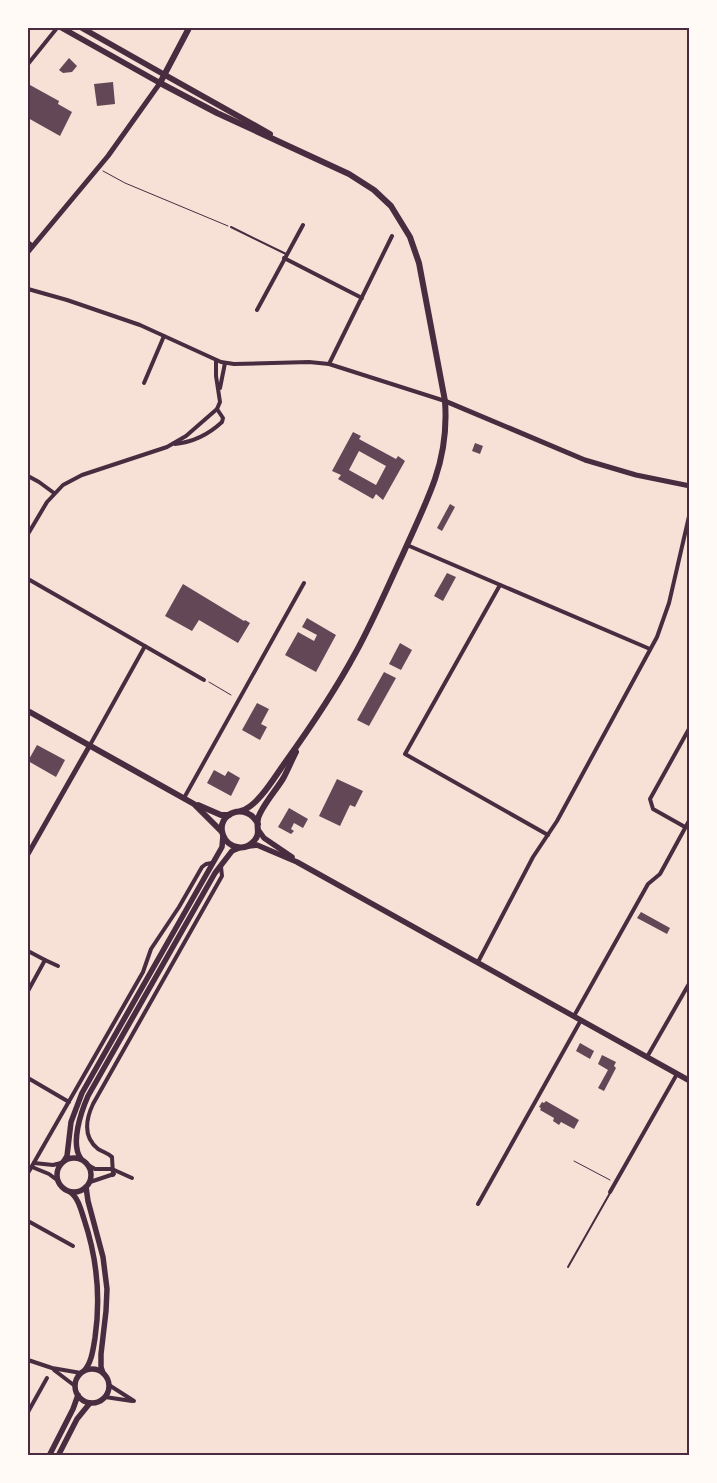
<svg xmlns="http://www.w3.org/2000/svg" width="717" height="1483" viewBox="0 0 717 1483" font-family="Helvetica,sans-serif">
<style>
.building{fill:#644757;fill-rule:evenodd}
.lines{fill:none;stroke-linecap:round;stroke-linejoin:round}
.path{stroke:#4a2c40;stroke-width:1}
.service{stroke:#4a2c40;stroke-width:2}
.minor{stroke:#4a2c40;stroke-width:4}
.tertiary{stroke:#4a2c40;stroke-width:5}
.secondary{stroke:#4a2c40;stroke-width:5.5}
.primary{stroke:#4a2c40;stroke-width:6}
.neatline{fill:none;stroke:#4a2c40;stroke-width:2}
</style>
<rect width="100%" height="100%" fill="#f7e1d7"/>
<g class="building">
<polygon points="69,58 77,66 72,72 63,73 59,70"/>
<polygon points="113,82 115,104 97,106 94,84"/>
<polygon points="30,85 59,101 58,104 72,112 60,136 28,118 28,91"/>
<path d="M353,432l8,4 -2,3 37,20 2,-3 7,5 -22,39 -7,-6 -3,5 -35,-20 3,-4 -9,-4zM359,451l27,15 -10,19 -27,-15z"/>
<polygon points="475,443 483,446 480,454 472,451"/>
<polygon points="450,504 455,507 442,531 437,528"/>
<polygon points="447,573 456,577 443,601 434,596"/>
<polygon points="183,584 244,621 245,620 250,623 238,643 199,620 192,631 165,616"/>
<polygon points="307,618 336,635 316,672 285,655 298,632 314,641 317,635 302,627"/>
<polygon points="400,643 412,650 401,670 389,664"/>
<polygon points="384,672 396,678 369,726 357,720"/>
<polygon points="257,703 269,709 261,724 267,727 260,740 242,730"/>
<polygon points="37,745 65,760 56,777 28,761"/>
<polygon points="214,770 225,776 228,771 240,778 231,796 207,783"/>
<polygon points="337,779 363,791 355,807 350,805 340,826 319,816"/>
<polygon points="289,808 308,819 303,828 294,823 291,829 294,831 291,834 278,827"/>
<polygon points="641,912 670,928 667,934 637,918"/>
<polygon points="580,1043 594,1051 590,1059 576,1051"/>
<polygon points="602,1055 616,1062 614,1066 616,1068 604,1091 598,1088 608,1070 598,1064"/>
<polygon points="546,1101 579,1120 574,1129 561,1122 559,1125 553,1121 554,1118 540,1110 541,1108 539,1107 542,1102 544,1103"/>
</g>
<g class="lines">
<g class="path">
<polyline points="103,171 125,183 228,226"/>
<polyline points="209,682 231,695"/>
<polyline points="574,1161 610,1180"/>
</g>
<g class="service">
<polyline points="231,227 286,254"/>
<polyline points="568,1267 610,1193"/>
</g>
<g class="minor">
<polyline points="28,64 57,28"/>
<polyline points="28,242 33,246"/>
<polyline points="284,258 362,298"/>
<polyline points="28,289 67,300 140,325 221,362 234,364 309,362 329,364 445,401"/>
<polyline points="257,310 303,225"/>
<polyline points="329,364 392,236"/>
<polyline points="144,383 164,336"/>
<polyline points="220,388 225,363"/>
<path d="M175,444c19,-2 33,-9 47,-22l1,-4 -6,-9"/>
<polyline points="28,476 39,482 54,493"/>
<polyline points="28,534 47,502 63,485 82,475 167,447 186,436 217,409 220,402 216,376 216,360"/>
<polyline points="407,545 650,649"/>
<polyline points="28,579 204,680"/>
<polyline points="500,585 405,754 548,835"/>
<polyline points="90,745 145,646"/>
<polyline points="184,798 304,583"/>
<polyline points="685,827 653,809 650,799 690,727"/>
<polyline points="28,951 45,960 28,991"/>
<polyline points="45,960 58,966"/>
<polyline points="478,962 533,857 557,821 657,637 669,603 690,512"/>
<polyline points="574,1016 648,884 660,874 690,819"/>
<polyline points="647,1057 690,982"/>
<polyline points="28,1078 69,1102"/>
<polyline points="34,1163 53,1165 61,1163"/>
<polyline points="88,1165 95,1169 112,1169 132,1178"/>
<polyline points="32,1167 49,1174 57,1180"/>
<polyline points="28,1173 143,972 151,949 179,907 202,867 206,864 212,863"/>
<path d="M113,1175l-1,-18c-4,-4 -9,-5 -14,-8 -15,-12 -12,-30 -5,-45l129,-228 -1,-9"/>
<polyline points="90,1182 114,1174"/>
<polyline points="610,1192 677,1074"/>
<polyline points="478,1204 581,1020"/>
<polyline points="28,1221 73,1246"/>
<polyline points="28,1360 52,1368 81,1373"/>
<polyline points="54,1370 75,1386"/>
<polyline points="109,1385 134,1401"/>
<polyline points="105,1397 132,1401"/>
<polyline points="28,1412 47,1378"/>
</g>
<g class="tertiary">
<polyline points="28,252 108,156 160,83"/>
<polyline points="445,401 585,460 636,475 690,486"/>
<polyline points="28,854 90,745"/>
</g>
<g class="secondary">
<polyline points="62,28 160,83"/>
<polyline points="82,28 165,75"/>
<polyline points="259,831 264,838 292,857"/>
<polyline points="249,846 257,845 297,862 690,1081"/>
<circle cx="74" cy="1175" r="17"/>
<path d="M81,1159c-11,-15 0,-47 7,-63l127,-223 17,-22 7,-3"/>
<polyline points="64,1161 67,1156 71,1122 82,1093 222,847 223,835"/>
<polyline points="86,1187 88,1201 103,1257 107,1289 106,1311 101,1354 101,1367 103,1373"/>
<path d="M70,1192c8,5 11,18 14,27 13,39 17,78 11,119 -2,11 -3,24 -11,33"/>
<circle cx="92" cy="1386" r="17"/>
<polyline points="49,1456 73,1409 78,1395"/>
<polyline points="58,1456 77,1419 90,1403"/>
</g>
<g class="primary">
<path d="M189,28l-29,55 57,30 132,61 25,16 17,16 19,31 9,26 26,138c2,27 -1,52 -10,78 -9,26 -22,52 -33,77 -15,32 -29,65 -46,96 -21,39 -46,76 -72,112 -10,14 -26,42 -43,47"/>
<polyline points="165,75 270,134"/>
<polyline points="28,711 194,804 222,832"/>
<polyline points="198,805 221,815 229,815"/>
<path d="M258,824c-11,-23 -43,-11 -35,11 5,13 22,17 31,6 7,-7 2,-14 4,-22 2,-11 20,-31 26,-42 4,-8 8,-17 12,-25"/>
</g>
</g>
<rect width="717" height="1483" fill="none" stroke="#fffaf5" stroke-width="58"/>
<rect x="29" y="29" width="659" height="1425" class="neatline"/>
</svg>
